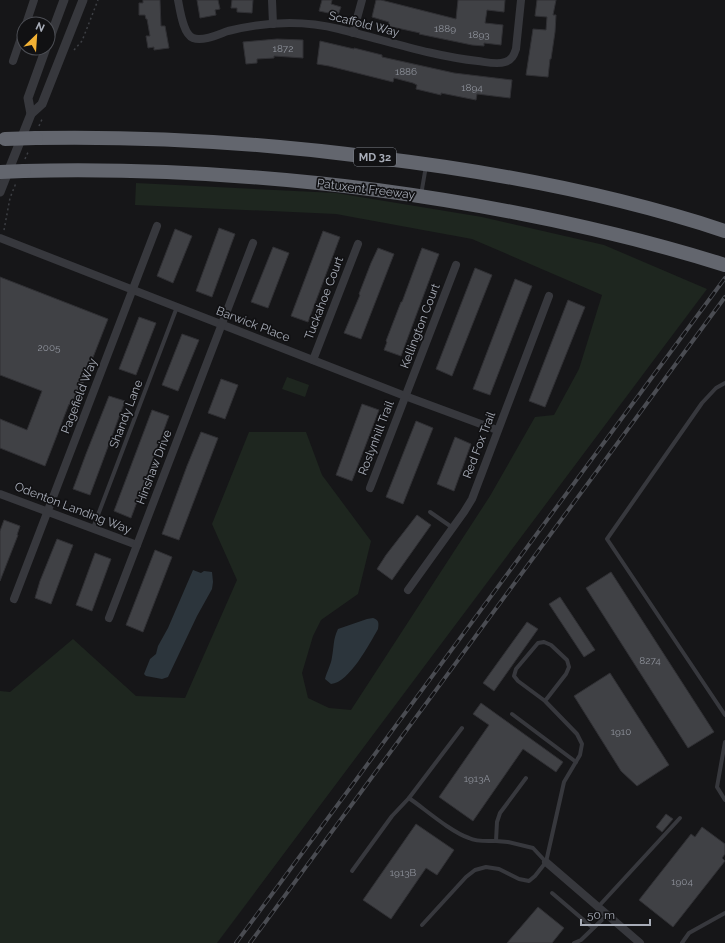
<svg xmlns="http://www.w3.org/2000/svg" width="725" height="943" viewBox="0 0 725 943" font-family="Raleway,sans-serif">
<style>
.green{fill:#1e261f}
.water{fill:#2c353c}
.building{fill:#404145;stroke:#303034}
.lines{fill:none;stroke-linecap:round;stroke-linejoin:round}
.path{stroke:#3d3f44;stroke-width:1.5;stroke-dasharray:2 3;stroke-linecap:butt}
.service{stroke:#37383d;stroke-width:4}
.minor{stroke:#37383d;stroke-width:8}
.tertiary{stroke:#37383d;stroke-width:9}
.motorway{stroke:#63666e;stroke-width:14}
.rail-casing{stroke:#4a4c52;stroke-width:4}
.rail{stroke:#111113;stroke-width:2.5;stroke-dasharray:8;stroke-linecap:butt}
.motorway-bridge{stroke:#63666e;stroke-width:14}
.labels{text-anchor:middle;stroke-width:3.5;stroke-linejoin:round;paint-order:stroke}
.number-label{font-size:10px;fill:#8e929b}
.shield{fill:#111113;stroke:#7b7e86;stroke-width:1}
.shield-label{font-size:11px;font-weight:bold;fill:#a8adb8}
.street-label{font-size:12px;fill:#a8adb8;stroke:#111113}
</style>
<rect width="100%" height="100%" fill="#161618"/>
<g class="green">
<polygon points="136,183 336,193 482,217 604,245 707,289 217,943 0,943 0,691 10,692 73,639 136,696 185,698 237,580 212,524 249,432 306,432 322,475 371,541 358,594 321,620 313,636 302,673 308,698 329,708 351,710 490,496 535,417 554,415 579,369 602,295 472,239 336,214 135,205"/>
<polygon points="287,377 309,385 305,397 282,389"/>
</g>
<g class="water">
<polygon points="193,570 201,573 204,571 212,572 213,582 212,589 197,616 168,677 162,679 146,676 144,674 150,659 156,654 158,646 168,628"/>
<path d="M373,618c6,2 6,5 5,11 -8,14 -29,54 -47,55l-6,-5c2,-8 6,-14 7,-22 2,-10 1,-18 6,-28l29,-10z"/>
</g>
<g class="building">
<polygon points="143,0 160,0 161,26 165,26 169,48 154,50 154,47 148,48 146,36 150,36 147,19 146,19 145,15 139,15 139,3 143,3"/>
<polygon points="197,0 218,0 220,9 215,10 216,15 200,18"/>
<polygon points="232,0 253,0 252,13 237,12 237,8 231,8"/>
<polygon points="322,0 332,0 331,4 341,7 338,15 319,11"/>
<polygon points="376,0 381,0 456,19 458,0 505,0 504,12 487,10 485,23 503,25 501,45 484,43 484,46 472,45 419,34 420,33 388,26 389,22 372,17"/>
<polygon points="537,0 556,0 553,15 556,15 555,32 551,59 550,59 548,77 526,75 533,29 546,30 547,17 535,16"/>
<polygon points="277,39 303,40 303,58 274,56 274,58 257,59 257,63 246,64 243,42"/>
<polygon points="320,41 354,49 354,48 382,55 382,57 454,73 512,80 510,98 477,94 476,100 441,93 441,95 416,89 417,85 413,83 394,78 393,82 329,66 317,64"/>
<polygon points="219,228 235,234 212,297 196,291"/>
<polygon points="175,229 192,236 173,283 157,276"/>
<polygon points="323,231 340,237 308,322 291,316"/>
<polygon points="273,247 289,253 268,308 251,302"/>
<polygon points="378,248 394,254 361,339 344,333 360,295 359,294 371,263"/>
<polygon points="422,248 439,254 401,356 384,350 387,342 386,341 401,302 402,302"/>
<polygon points="475,268 492,275 452,376 436,369"/>
<polygon points="0,277 108,319 74,406 69,404 45,466 0,448 0,419 27,430 42,391 0,375"/>
<polygon points="515,279 532,286 490,395 473,389"/>
<polygon points="568,300 585,307 545,407 529,401"/>
<polygon points="139,317 156,323 136,375 119,369"/>
<polygon points="182,334 199,340 178,391 162,385"/>
<polygon points="221,379 238,385 225,419 208,413"/>
<polygon points="109,396 125,401 90,495 73,489 86,454"/>
<polygon points="362,404 379,410 352,481 336,475"/>
<polygon points="152,410 169,416 131,518 114,511"/>
<polygon points="416,421 433,428 403,504 386,497"/>
<polygon points="201,432 218,438 179,540 162,534 187,466"/>
<polygon points="455,437 471,444 454,491 437,484"/>
<polygon points="417,515 431,525 392,580 377,569 386,555"/>
<polygon points="4,520 20,526 17,535 18,535 0,581 0,531"/>
<polygon points="57,539 73,545 51,604 35,598 40,581"/>
<polygon points="155,550 172,557 143,632 126,625"/>
<polygon points="95,553 111,559 92,611 76,605"/>
<polygon points="611,572 714,732 688,748 586,588"/>
<polygon points="560,597 595,650 584,657 549,604"/>
<polygon points="527,622 538,629 494,691 483,683"/>
<polygon points="610,673 669,765 637,786 621,771 574,696"/>
<polygon points="481,703 563,762 556,772 523,749 473,821 439,797 489,725 473,714"/>
<polygon points="666,814 673,819 662,832 656,827"/>
<polygon points="416,824 454,850 437,875 426,868 391,919 363,900"/>
<polygon points="702,827 725,844 725,854 722,858 725,861 673,927 639,900 691,834 695,837"/>
<polygon points="538,907 564,928 552,943 507,943"/>
</g>
<g class="lines">
<g class="path">
<polyline points="74,50 82,41 98,0"/>
<polyline points="39,126 43,117"/>
<polyline points="25,159 29,150"/>
<polyline points="4,230 10,198 16,183"/>
</g>
<g class="service">
<polyline points="421,195 426,166"/>
<polyline points="725,383 716,388 702,403 607,539 725,715"/>
<polyline points="430,512 453,528"/>
<polyline points="93,528 177,307"/>
<polyline points="512,714 576,762"/>
<path d="M462,728l-53,70c17,12 42,34 60,40 8,4 18,3 27,3"/>
<polyline points="725,742 717,787 725,800"/>
<polyline points="526,778 500,813 497,822 496,841 508,842 533,848 546,862"/>
<polyline points="352,871 392,816 409,798"/>
<polyline points="552,893 593,928"/>
<polyline points="598,907 680,818"/>
<polyline points="422,925 466,877 475,870 486,867 499,869 519,879 529,881 535,876 546,862 564,782 580,755 582,744 577,734 545,701 518,681 514,676 516,669 538,643 544,642 551,645 567,660 569,667 566,674 545,701"/>
<polyline points="574,943 581,940 607,915"/>
<polyline points="682,943 689,933 725,913"/>
</g>
<g class="minor">
<path d="M178,0c2,10 5,34 15,38 10,4 26,-4 35,-7 36,-9 75,-11 111,-2 46,11 92,27 139,32 8,1 19,4 27,1 7,-2 9,-7 11,-13l5,-49"/>
<polyline points="272,0 273,24"/>
<polyline points="26,24 34,0"/>
<polyline points="353,33 362,0"/>
<polyline points="13,61 24,29"/>
<polyline points="0,238 405,396 497,430"/>
<polyline points="313,360 358,244"/>
<polyline points="370,488 456,265"/>
<polyline points="0,494 137,545"/>
<polyline points="408,590 464,512 472,499 549,296"/>
<polyline points="14,599 157,226"/>
<polyline points="109,618 253,243"/>
<polyline points="546,862 640,943"/>
</g>
<g class="tertiary">
<polyline points="48,43 64,0"/>
<polyline points="31,114 28,98 46,48"/>
<polyline points="0,192 31,114 42,104 83,0"/>
</g>
<g class="motorway">
<path d="M36,138c114,-2 229,5 343,20 116,14 234,36 346,73"/>
<path d="M24,171c118,-3 236,4 353,19 119,16 233,39 348,75"/>
</g>
<g class="rail-casing">
<g id="rail">
<polyline points="236,943 725,278"/>
<polyline points="250,943 725,297"/>
</g>
</g>
<use href="#rail" class="rail"/>
<g class="motorway-bridge">
<polyline points="5,139 36,138"/>
<polyline points="0,172 24,171"/>
</g>
</g>
<g class="labels">
<g class="number-label">
<text x="445" y="32">1889</text>
<text x="479" y="38">1893</text>
<text x="283" y="52">1872</text>
<text x="406" y="75">1886</text>
<text x="472" y="91">1894</text>
<text x="49" y="351">2005</text>
<text x="650" y="664">8274</text>
<text x="621" y="735">1910</text>
<text x="477" y="782">1913A</text>
<text x="403" y="876">1913B</text>
<text x="682" y="885">1904</text>
</g>
<rect class="shield" x="354" y="148" width="42" height="18" rx="3"/>
<g class="shield-label">
<text x="375" y="161">MD 32</text>
</g>
<g class="street-label">
<text transform="translate(364 24) rotate(14)" y="4">Scaffold Way</text>
<text transform="translate(366 189) rotate(7)" y="4">Patuxent Freeway</text>
<text transform="translate(324 298) rotate(-69)" y="4">Tuckahoe Court</text>
<text transform="translate(253 324) rotate(21)" y="4">Barwick Place</text>
<text transform="translate(420 326) rotate(-69)" y="4">Kellington Court</text>
<text transform="translate(79 396) rotate(-69)" y="4">Pagefield Way</text>
<text transform="translate(126 414) rotate(-69)" y="4">Shandy Lane</text>
<text transform="translate(376 438) rotate(-69)" y="4">Roslynhill Trail</text>
<text transform="translate(479 445) rotate(-69)" y="4">Red Fox Trail</text>
<text transform="translate(154 467) rotate(-69)" y="4">Hinshaw Drive</text>
<text transform="translate(73 508) rotate(21)" y="4">Odenton Landing Way</text>
</g>
</g>
<g transform="translate(36 36) rotate(25)"><circle r="19" fill="#111113" stroke="#4d4f55"/>
<path d="M0-3L7 15L0 10L-7 15Z" fill="#f2b134"/>
<text y="-6" font-size="11" font-weight="bold" text-anchor="middle" fill="#a8adb8">N</text>
</g>
<path d="M581 919v6h69v-6" fill="none" stroke="#a8adb8" stroke-width="2"/>
<text x="587" y="919" font-size="12" fill="#a8adb8" stroke="#111113" stroke-width="3" paint-order="stroke">50 m</text>
</svg>
